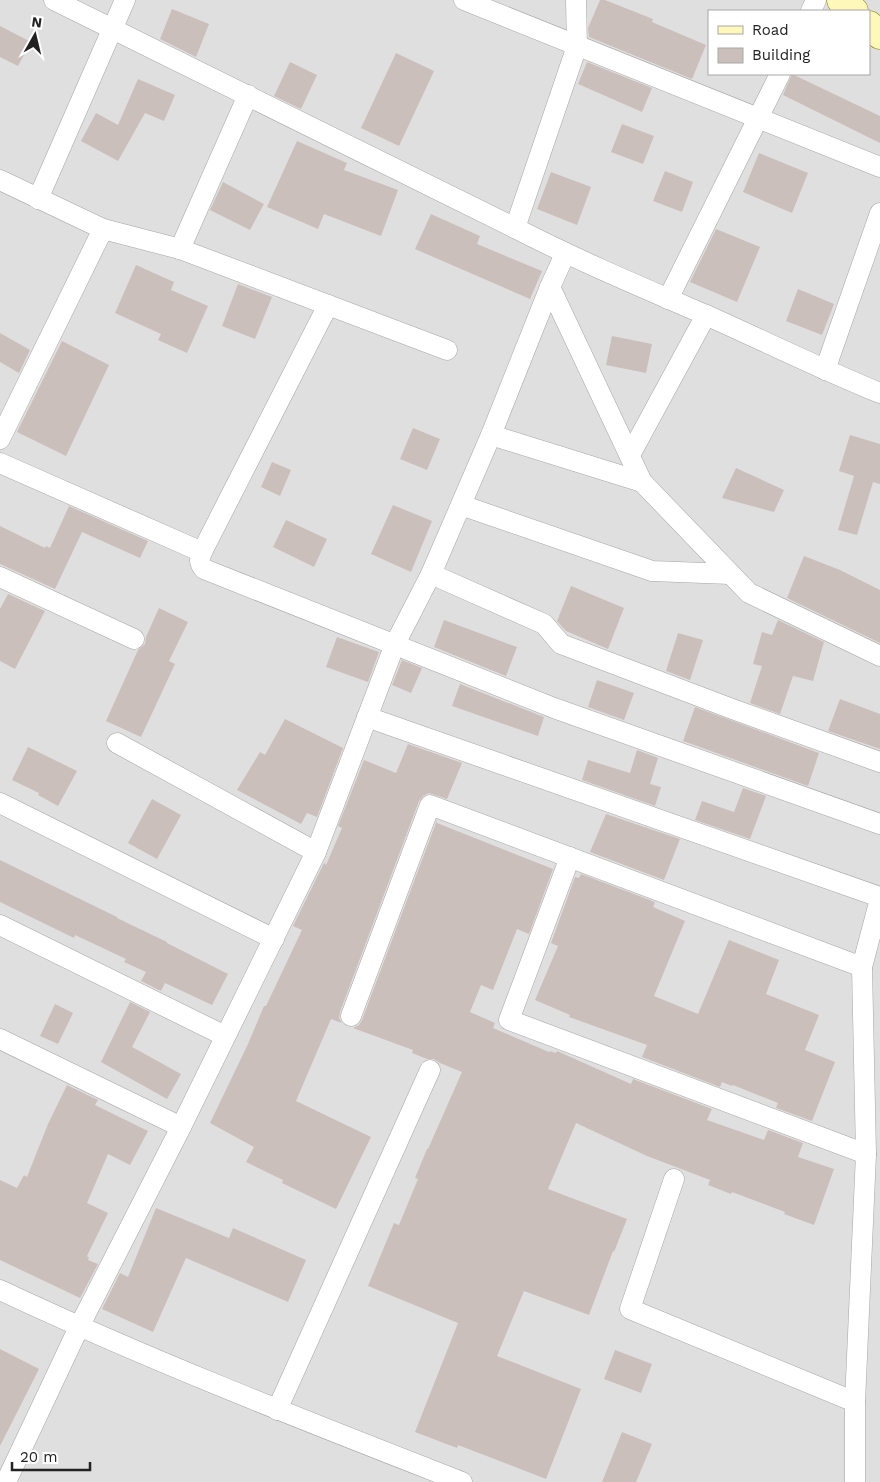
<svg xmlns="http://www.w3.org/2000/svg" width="880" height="1482" viewBox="0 0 880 1482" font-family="'Work Sans',sans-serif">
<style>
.residential{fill:#e0dfdf;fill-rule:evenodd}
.building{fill:#cbbfbb}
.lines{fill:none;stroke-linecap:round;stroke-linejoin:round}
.street-casing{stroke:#a6a6a6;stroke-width:21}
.secondary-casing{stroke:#817e00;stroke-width:29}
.street{stroke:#fff;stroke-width:20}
.secondary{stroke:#fef8bb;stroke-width:28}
</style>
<rect width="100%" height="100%" fill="#f2eee8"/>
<path class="residential" d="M0,0h880v1482h-880zM709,11h160v63h-160z"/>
<g class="building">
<polygon points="600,0 605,0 653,19 652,22 706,45 692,79 589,37 588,28"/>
<polygon points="172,9 209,24 196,57 160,39"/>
<polygon points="0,26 31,42 18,66 0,57"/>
<polygon points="396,53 434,71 399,146 361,128"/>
<polygon points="290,62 317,75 301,109 274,96"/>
<polygon points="587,62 652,88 642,112 578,84"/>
<polygon points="792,74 880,116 880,143 783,95"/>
<polygon points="138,79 175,95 164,121 145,113 118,161 81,141 96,113 118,125"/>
<polygon points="622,124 654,136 643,164 611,152"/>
<polygon points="297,141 347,163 344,170 398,190 381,236 324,214 318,229 267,207"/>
<polygon points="759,153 808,173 792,213 743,192"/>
<polygon points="665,171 693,182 682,212 653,201"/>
<polygon points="551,172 591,187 577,225 537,209"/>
<polygon points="223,182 264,204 250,230 210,210"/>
<polygon points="431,214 480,236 477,244 542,271 530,299 415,249"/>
<polygon points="716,229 760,247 737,302 690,282"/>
<polygon points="136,265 174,282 171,290 208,306 187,353 158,340 161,334 115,313"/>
<polygon points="238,284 272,297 255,339 222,326"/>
<polygon points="798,289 834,304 822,335 786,321"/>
<polygon points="0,333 30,350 19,373 0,362"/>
<polygon points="612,336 652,344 646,373 606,365"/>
<polygon points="62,341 109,365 66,456 17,432"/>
<polygon points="413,428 440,439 427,470 400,459"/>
<polygon points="850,435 880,444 880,484 873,482 857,535 838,530 854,476 839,471"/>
<polygon points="272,462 291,470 280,496 261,487"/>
<polygon points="736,468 784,490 774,512 722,498"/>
<polygon points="393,505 432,521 411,572 371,554"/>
<polygon points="69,506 148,541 140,558 82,532 55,589 0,564 0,526 45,548 46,546 50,548"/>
<polygon points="286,520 327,539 314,567 273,547"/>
<polygon points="804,556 840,570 880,590 880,643 787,598"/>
<polygon points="571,586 624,608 608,649 566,631 557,621"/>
<polygon points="8,594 45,611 15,669 0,661 0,609"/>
<polygon points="159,608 188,622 169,661 175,664 141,737 106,721 138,650 145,644 146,637"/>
<polygon points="444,620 517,647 506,676 434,647"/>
<polygon points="778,620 824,642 813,681 793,676 780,714 750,703 762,666 753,664 762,632 772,635"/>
<polygon points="678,633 703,640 690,680 666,671"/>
<polygon points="337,637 379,652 368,682 326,667"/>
<polygon points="402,660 422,668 411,693 392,685"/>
<polygon points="597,680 634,693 624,720 588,707"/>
<polygon points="460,684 544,717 538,736 452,706"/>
<polygon points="840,699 880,714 880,749 828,731"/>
<polygon points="695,707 819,753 808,786 683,741"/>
<polygon points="285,719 343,748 317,817 307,813 301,824 237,790 260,752 265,755"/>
<polygon points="408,744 462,763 447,799 429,793 423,796 419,801 340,1012 339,1018 342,1023 331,1019 296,1101 371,1137 336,1209 282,1183 283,1180 246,1162 254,1147 210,1123 248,1044 264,1006 266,1006 302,930 293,926 324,863 326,865 342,828 338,826 364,760 396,773"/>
<polygon points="28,747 77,771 58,806 38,795 39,793 12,780"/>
<polygon points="637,750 658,758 650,784 661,787 655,806 582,780 588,760 630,773"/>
<polygon points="743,788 766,796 750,839 695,820 702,801 734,812"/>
<polygon points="152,799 181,815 157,859 128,843"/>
<polygon points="606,814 680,839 664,880 590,852"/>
<polygon points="437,820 437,823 553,869 529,934 517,929 493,990 481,985 470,1012 495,1023 493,1028 549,1052 550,1051 556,1053 557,1051 631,1084 633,1079 712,1109 707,1120 764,1140 768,1130 803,1143 798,1157 834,1169 814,1225 784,1214 785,1212 732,1192 731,1194 708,1185 710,1180 647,1156 576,1123 548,1189 627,1219 614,1252 613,1251 589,1315 524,1291 497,1356 581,1389 546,1479 458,1445 457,1448 415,1432 458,1323 368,1286 394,1223 399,1225 418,1179 415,1178 427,1149 428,1149 462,1072 440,1063 434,1059 427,1059 412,1053 413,1050 353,1028 359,1025 362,1020"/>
<polygon points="0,860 117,917 117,918 167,942 167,943 228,974 212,1005 165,983 161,991 141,981 146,972 124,962 126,959 75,935 74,938 0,902"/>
<polygon points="581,874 655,902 653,907 685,921 654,996 698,1014 729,940 779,960 766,994 819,1015 805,1050 835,1062 812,1121 776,1108 778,1103 733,1085 732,1086 722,1082 720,1087 642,1057 647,1045 569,1017 570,1015 535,1000 558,946 551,943 575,877 579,878"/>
<polygon points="130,1002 150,1012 132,1047 181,1074 167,1099 101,1062"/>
<polygon points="55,1004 73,1013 58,1044 40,1036"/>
<polygon points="67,1085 98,1100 95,1105 148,1131 130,1165 108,1154 87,1203 108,1213 87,1256 89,1258 88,1260 98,1264 80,1298 0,1260 0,1180 17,1188 24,1175 27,1177 48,1124"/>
<polygon points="156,1208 229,1238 233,1228 306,1260 288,1302 186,1258 153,1332 102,1309 120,1273 128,1277"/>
<polygon points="0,1349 39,1369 0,1446"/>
<polygon points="615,1350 652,1364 641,1393 604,1379"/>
<polygon points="622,1432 652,1444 636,1482 602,1482"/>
</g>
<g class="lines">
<g class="street-casing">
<g id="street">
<path d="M54,0l461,228c62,32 126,59 191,87 58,26 115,54 174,78"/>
<polyline points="464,0 880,167"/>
<polyline points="811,11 816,0"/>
<polyline points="0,180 103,229 180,249 447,350"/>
<polyline points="38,199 125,0"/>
<polyline points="515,228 577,46 576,0"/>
<polyline points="180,249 248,95"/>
<polyline points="565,254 550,287 642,482 749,593 880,656"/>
<polyline points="668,299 780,74"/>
<path d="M328,305l-126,247c-3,7 -3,11 2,17l350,139 326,116"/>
<polyline points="825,370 880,213"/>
<polyline points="491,435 642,482"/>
<polyline points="0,439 103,229"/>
<polyline points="630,455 706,315"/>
<polyline points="0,463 202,552"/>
<polyline points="461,505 652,571 730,574"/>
<polyline points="431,574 544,624 561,644 735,710 880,762"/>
<polyline points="0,577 134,639"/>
<polyline points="367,717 880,897"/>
<polyline points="117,743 316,852"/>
<polyline points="0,803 274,939"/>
<polyline points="570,857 509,1020 866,1154"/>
<polyline points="0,925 225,1036"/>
<polyline points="351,1016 430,805 862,967"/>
<polyline points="0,1039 181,1127"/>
<polyline points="674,1179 630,1309 855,1402"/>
<path d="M0,1290c151,71 306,131 462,192"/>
<polyline points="277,1410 430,1070"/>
<polyline points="6,1482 79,1327 181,1127 316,852 395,644 431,574 491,435 550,287"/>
<polyline points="855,1482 855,1402 866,1154 862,967 880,899"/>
</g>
</g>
<g class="secondary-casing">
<g id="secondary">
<polyline points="841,0 854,11"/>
<polyline points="869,25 880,35"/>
</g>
</g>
<use href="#street" class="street"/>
<use href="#secondary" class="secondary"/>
</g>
<rect x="708" y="10" width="162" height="65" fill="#ffffff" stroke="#a7a7a7"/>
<rect x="718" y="26" width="25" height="8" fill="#fef8bb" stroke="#a7a7a7"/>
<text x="752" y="35" font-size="15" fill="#222222">Road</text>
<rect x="718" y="48" width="25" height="15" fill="#cbbfbb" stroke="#a7a7a7"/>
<text x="752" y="60" font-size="15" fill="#222222">Building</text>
<g transform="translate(35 35) rotate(8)" stroke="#ffffff" stroke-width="4" paint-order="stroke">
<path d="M0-4L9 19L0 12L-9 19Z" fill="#222222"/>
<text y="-8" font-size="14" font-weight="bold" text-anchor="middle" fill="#222222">N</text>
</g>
<path d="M12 1462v8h78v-8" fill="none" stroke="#222222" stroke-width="2.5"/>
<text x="20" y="1462" font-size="15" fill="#222222" stroke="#ffffff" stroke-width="4" paint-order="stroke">20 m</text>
</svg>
